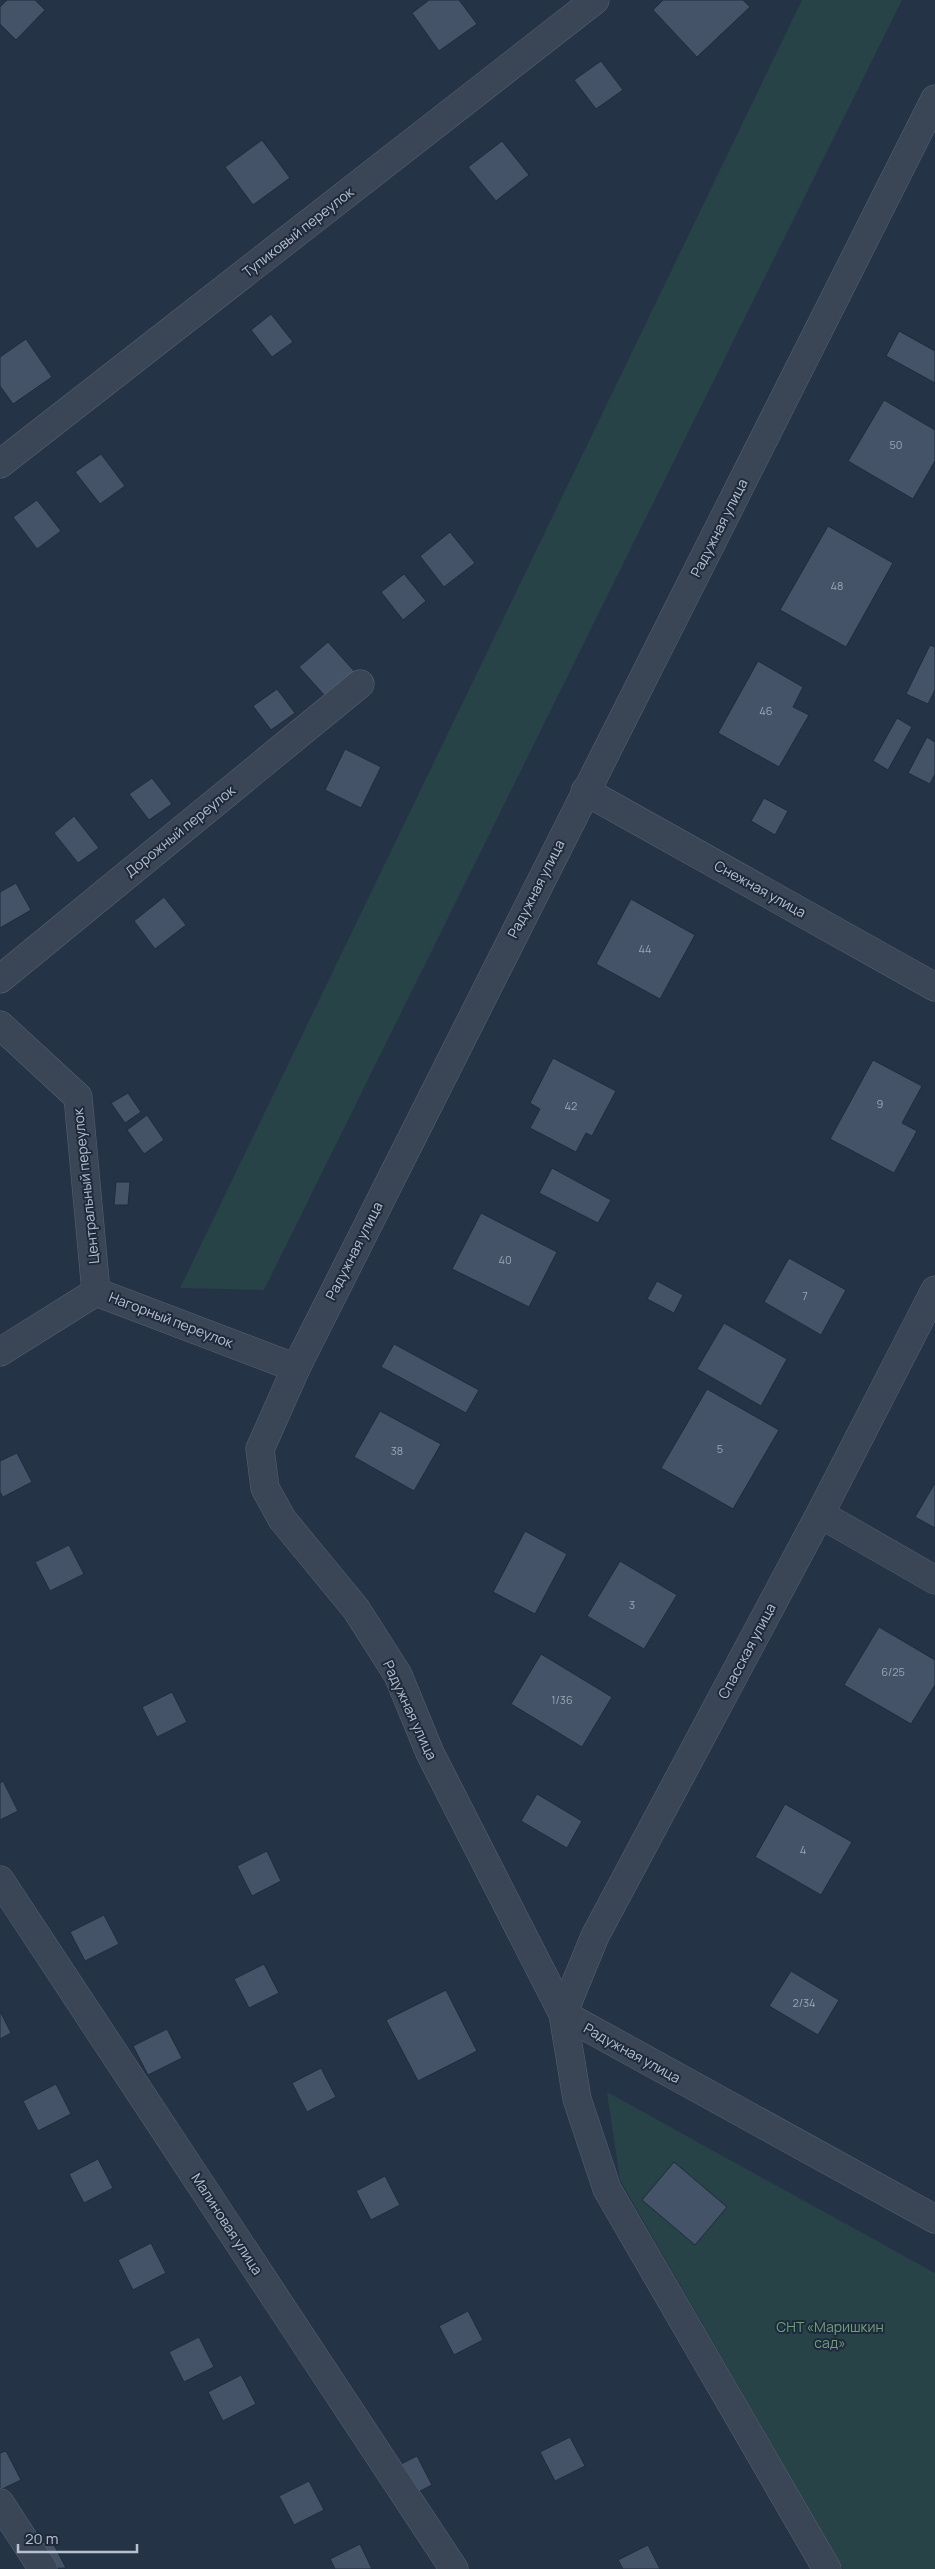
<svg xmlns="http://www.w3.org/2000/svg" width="935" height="2569" font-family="Manrope,sans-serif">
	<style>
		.green { fill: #274347 }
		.building { fill: #445368; stroke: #202c3c }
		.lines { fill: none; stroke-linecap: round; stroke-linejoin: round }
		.minor-casing { stroke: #586372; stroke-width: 29 }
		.minor { stroke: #3a4555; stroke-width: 28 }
		.labels { text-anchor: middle; stroke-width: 4; stroke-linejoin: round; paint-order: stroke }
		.number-label { font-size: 11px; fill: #9ba5b4 }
		.street-label { font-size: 14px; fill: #b8c0ce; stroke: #1e2a3b }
		.park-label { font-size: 14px; fill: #6da179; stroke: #1e2a3b }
	</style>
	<rect width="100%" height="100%" fill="#253346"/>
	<!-- green -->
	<g class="green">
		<path d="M802 0H902L264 1290 180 1288Z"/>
		<path d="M607 2092 935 2273V2569H843L620 2180Z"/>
	</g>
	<!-- building -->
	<g class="building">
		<path d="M7 0H35L45 10 16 40 0 24V7Z"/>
		<path d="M429 0H459L477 24 439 51 412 13Z"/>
		<path d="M663 0H743L750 7 697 57 653 10Z"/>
		<path d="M601 61 623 90 596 109 574 80Z"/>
		<path d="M262 140 290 178 253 205 225 167Z"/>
		<path d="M502 141 529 175 496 201 468 167Z"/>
		<path d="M271 314 293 342 272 357 251 330Z"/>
		<path d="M899 331 935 351V383L886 356Z"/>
		<path d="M26 339 52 377 13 404 0 386V357Z"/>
		<path d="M884 400 935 430V461L913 499 848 461Z"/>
		<path d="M101 454 125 486 100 504 75 472Z"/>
		<path d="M37 500 61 531 37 549 13 517Z"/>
		<path d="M828 526 893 563 846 647 780 610Z"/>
		<path d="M450 532 475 563 444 587 420 556Z"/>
		<path d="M404 574 426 601 403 620 381 592Z"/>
		<path d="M328 642 354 671 325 696 299 667Z"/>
		<path d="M930 645 935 647V690L928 704 906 694Z"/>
		<path d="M758 661 803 687 793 707 809 715 779 767 718 733Z"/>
		<path d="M277 689 295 713 271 730 253 706Z"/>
		<path d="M897 718 912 727 888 770 873 761Z"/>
		<path d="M927 737 935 742V774L930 784 908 773Z"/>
		<path d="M345 749 381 767 361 808 325 790Z"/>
		<path d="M152 778 172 804 149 820 129 794Z"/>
		<path d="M764 798 788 811 775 835 751 821Z"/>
		<path d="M74 816 99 848 78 863 54 833Z"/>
		<path d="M16 883 31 910 0 928V892Z"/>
		<path d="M164 897 186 925 155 949 134 921Z"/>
		<path d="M631 899 695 935 660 999 596 964Z"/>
		<path d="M553 1058 616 1091 592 1136 586 1133 576 1152 530 1128 540 1109 530 1103Z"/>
		<path d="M873 1060 922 1086 902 1123 917 1131 894 1173 830 1139Z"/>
		<path d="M128 1093 141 1112 125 1123 111 1103Z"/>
		<path d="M147 1115 164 1140 144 1154 127 1130Z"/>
		<path d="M552 1168 611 1200 598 1223 539 1193Z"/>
		<path d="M116 1182H130L128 1205H114Z"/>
		<path d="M481 1213 557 1252 529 1307 452 1269Z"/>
		<path d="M789 1258 846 1290 821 1335 764 1302Z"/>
		<path d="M657 1281 683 1295 674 1313 647 1299Z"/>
		<path d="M724 1323 787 1359 761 1406 697 1369Z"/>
		<path d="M394 1344 479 1390 466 1413 381 1367Z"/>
		<path d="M707 1389 779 1430 733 1509 661 1468Z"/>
		<path d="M380 1411 441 1444 414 1491 354 1457Z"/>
		<path d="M17 1453 32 1482 3 1497 0 1492V1461Z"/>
		<path d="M935 1483V1528L915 1517Z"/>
		<path d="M525 1531 567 1554 535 1614 493 1592Z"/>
		<path d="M69 1545 84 1574 50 1591 35 1562Z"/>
		<path d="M620 1561 677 1595 644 1649 587 1616Z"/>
		<path d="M879 1627 935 1660V1685L911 1724 844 1685Z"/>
		<path d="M541 1654 612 1697 582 1747 511 1704Z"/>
		<path d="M172 1692 187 1722 157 1737 142 1707Z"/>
		<path d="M3 1781 18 1811 0 1820V1783Z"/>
		<path d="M537 1794 582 1821 567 1848 521 1821Z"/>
		<path d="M785 1804 852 1842 821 1895 755 1857Z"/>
		<path d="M267 1851 281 1881 252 1896 237 1866Z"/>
		<path d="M104 1915 119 1944 85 1961 70 1932Z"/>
		<path d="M264 1964 279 1993 249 2008 234 1979Z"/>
		<path d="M791 1971 839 2000 818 2035 769 2006Z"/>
		<path d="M446 1990 477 2051 418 2081 386 2020Z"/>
		<path d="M0 2011 11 2033 0 2039Z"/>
		<path d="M167 2029 182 2058 148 2075 133 2046Z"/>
		<path d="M321 2068 336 2097 307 2112 292 2083Z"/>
		<path d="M56 2084 71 2114 38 2131 23 2101Z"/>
		<path d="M98 2159 113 2188 84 2203 69 2174Z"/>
		<path d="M674 2162 727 2207 695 2245 642 2200Z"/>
		<path d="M385 2176 400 2205 371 2220 356 2191Z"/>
		<path d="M151 2243 166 2273 133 2290 118 2260Z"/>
		<path d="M468 2311 483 2340 454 2355 439 2326Z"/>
		<path d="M199 2337 214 2367 184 2382 169 2352Z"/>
		<path d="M241 2375 256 2404 223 2421 208 2392Z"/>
		<path d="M570 2437 585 2466 555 2481 540 2452Z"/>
		<path d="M6 2451 21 2480 0 2490V2453Z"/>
		<path d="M417 2456 432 2485 402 2500 387 2471Z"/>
		<path d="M309 2481 324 2510 294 2525 279 2496Z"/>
		<path d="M51 2539 66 2568 29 2569 21 2554Z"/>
		<path d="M360 2544 372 2569H335L330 2559Z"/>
		<path d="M648 2545 660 2569H623L618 2560Z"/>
	</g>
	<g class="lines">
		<!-- minor casing -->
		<g class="minor-casing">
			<g id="minor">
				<path d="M935 99 296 1368 260 1449 265 1488 282 1519 356 1609 398 1675 430 1753 563 2014 935 2219"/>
				<path d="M0 464 595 0"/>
				<path d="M585 791 935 987"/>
				<path d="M0 979 360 684"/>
				<path d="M0 1025 78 1097 96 1292"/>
				<path d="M0 1352 96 1292 296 1368"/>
				<path d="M820 1514 935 1580"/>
				<path d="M0 1880 454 2569"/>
				<path d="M0 2503 43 2569"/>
				<path d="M827 2569 607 2189 577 2099 563 2014 595 1936 820 1514 935 1290"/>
			</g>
		</g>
		<!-- minor -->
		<use href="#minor" class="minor"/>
	</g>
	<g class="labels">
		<!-- number labels -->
		<g class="number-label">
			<text x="896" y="449">50</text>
			<text x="837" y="590">48</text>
			<text x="766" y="715">46</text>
			<text x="645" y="953">44</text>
			<text x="880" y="1108">9</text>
			<text x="571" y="1110">42</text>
			<text x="505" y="1264">40</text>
			<text x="805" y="1300">7</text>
			<text x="720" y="1453">5</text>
			<text x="397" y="1455">38</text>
			<text x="632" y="1609">3</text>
			<text x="893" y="1676">6/25</text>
			<text x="562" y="1704">1/36</text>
			<text x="803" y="1854">4</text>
			<text x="804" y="2007">2/34</text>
		</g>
		<!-- street labels -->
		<g class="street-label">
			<text transform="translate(298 232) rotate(-38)" y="5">Тупиковый переулок</text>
			<text transform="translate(719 528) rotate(-63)" y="5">Радужная улица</text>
			<text transform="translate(180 831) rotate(-39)" y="5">Дорожный переулок</text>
			<text transform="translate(536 889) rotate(-63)" y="5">Радужная улица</text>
			<text transform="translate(760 889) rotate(29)" y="5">Снежная улица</text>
			<text transform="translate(86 1186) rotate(-96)" y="5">Центральный переулок</text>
			<text transform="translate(354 1251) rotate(-63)" y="5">Радужная улица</text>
			<text transform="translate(171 1320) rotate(21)" y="5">Нагорный переулок</text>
			<text transform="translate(747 1651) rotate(-62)" y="5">Спасская улица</text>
			<text transform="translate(410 1710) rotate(65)" y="5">Радужная улица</text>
			<text transform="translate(632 2053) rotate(29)" y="5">Радужная улица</text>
			<text transform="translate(227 2224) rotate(57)" y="5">Малиновая улица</text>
		</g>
		<!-- park labels -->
		<g class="park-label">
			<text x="830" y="2332">СНТ «Маришкин<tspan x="830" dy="16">сад»</tspan></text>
		</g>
	</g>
	<!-- scale -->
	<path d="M18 2544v8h119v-8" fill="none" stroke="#b8c0ce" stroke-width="2.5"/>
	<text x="25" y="2544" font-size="15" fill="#b8c0ce" stroke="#1e2a3b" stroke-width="4" paint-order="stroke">20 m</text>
</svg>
